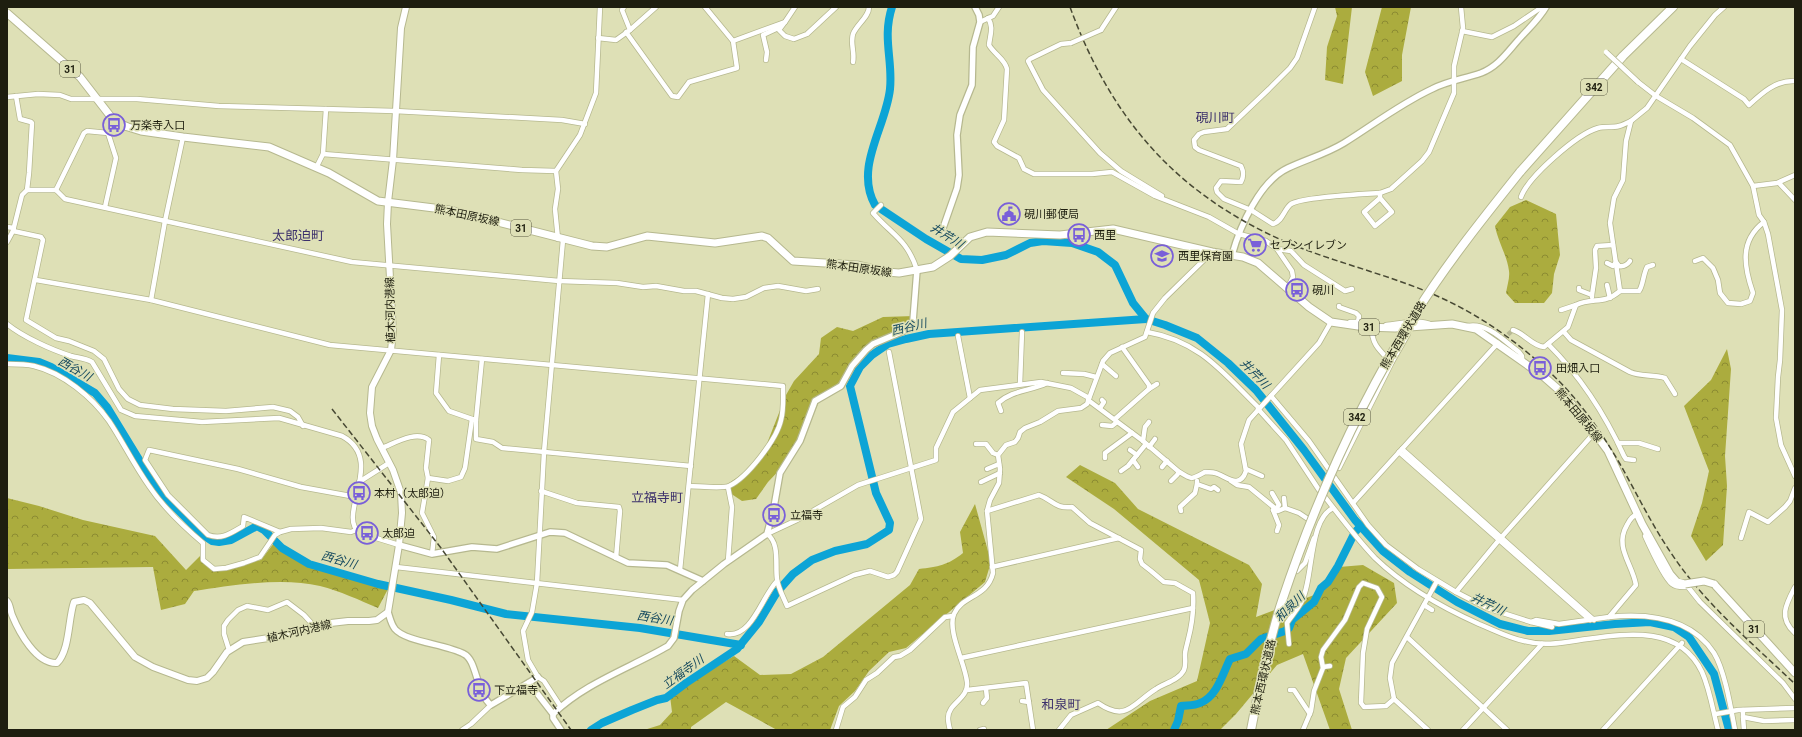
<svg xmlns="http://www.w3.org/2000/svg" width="1802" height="737" font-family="Roboto,'Noto Sans JP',sans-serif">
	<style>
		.forest { fill: url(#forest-crowns) }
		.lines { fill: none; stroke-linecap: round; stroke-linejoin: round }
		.river { stroke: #0ca4d6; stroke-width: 8 }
		.minor-tunnel { stroke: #b8b995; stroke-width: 4.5; stroke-dasharray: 4.5 2; stroke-linecap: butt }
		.minor-casing { stroke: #b6b88f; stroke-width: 6 }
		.tertiary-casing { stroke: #b6b88f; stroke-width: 8 }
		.secondary-casing { stroke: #b6b88f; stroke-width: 8 }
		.primary-casing { stroke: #b6b88f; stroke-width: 9 }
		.motorway-casing { stroke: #b6b88f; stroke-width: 10 }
		.minor { stroke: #fff; stroke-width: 4.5 }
		.tertiary { stroke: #fff; stroke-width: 5.5 }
		.secondary { stroke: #fff; stroke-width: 6 }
		.primary { stroke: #fff; stroke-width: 7 }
		.motorway { stroke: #fff; stroke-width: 8 }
		.rail { stroke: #484934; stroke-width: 1.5; stroke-dasharray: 6 3; stroke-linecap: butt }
		.minor-bridge-casing { stroke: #b6b88f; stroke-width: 6; stroke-linecap: butt }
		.primary-bridge-casing { stroke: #b6b88f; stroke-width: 9; stroke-linecap: butt }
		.motorway-bridge-casing { stroke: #b6b88f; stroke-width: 10; stroke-linecap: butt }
		.minor-bridge { stroke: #fff; stroke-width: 4.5 }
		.primary-bridge { stroke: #fff; stroke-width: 7 }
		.motorway-bridge { stroke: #fff; stroke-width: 8 }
		.labels { text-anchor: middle; stroke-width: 3; stroke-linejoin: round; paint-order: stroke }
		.shield { fill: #dee0b6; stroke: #585841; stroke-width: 1 }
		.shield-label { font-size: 10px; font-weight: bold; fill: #1e1e0f }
		.poi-label { font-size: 11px; fill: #1e1e0f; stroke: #dee0b6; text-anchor: start }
		.street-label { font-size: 11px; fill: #1e1e0f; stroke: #dee0b6 }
		.water-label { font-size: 12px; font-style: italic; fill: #15495e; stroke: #dee0b6 }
		.quarter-label { font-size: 13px; fill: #3b2f6b; stroke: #dee0b6 }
	</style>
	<defs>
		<pattern id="forest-crowns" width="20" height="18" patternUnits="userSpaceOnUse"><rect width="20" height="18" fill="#abac3e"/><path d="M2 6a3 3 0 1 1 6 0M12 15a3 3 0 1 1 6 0" fill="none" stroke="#8b8b32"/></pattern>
	</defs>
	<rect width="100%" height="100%" fill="#dee0b6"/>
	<!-- forest -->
	<g class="forest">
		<path d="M1335 7H1352L1343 84 1325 80 1327 47 1337 16Z"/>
		<path d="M1382 7H1411L1402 55V81L1373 96 1365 72Z"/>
		<path d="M1526 200 1556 214 1560 255 1554 274 1552 293 1544 303H1515L1506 293C1507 286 1510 278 1509 271 1507 255 1498 242 1495 226L1510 207Z"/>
		<path d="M914 316 912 323 877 339 853 366 846 377 821 397 803 438 788 461 768 482 756 499 742 501 730 493 729 483 744 473 757 459 766 446 786 395 794 381 819 354 821 338 837 327 853 331 883 317Z"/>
		<path d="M1727 349 1731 369 1725 456 1727 486 1723 545 1706 561 1691 536 1702 503 1709 471 1684 406 1711 380Z"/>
		<path d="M1080 465 1115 483 1138 509 1249 565 1262 584 1256 617 1322 592 1339 567 1363 565 1394 583 1397 603 1346 658 1339 689 1352 730H1330L1303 654 1277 665 1236 714 1220 730H1106L1150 701 1197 681 1210 623 1199 580 1114 509 1066 477Z"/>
		<path d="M7 498 39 506 83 520 155 536 186 570 201 555 216 569 261 560 274 543 312 567 388 589 378 608C359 600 340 591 320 586 283 577 232 585 194 591L185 604 161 610 153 567 7 569Z"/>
		<path d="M975 504 991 562 985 582 906 648 889 652 869 671 855 691 839 706 830 730H777L726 702 691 727V730H644L660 725 672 712 670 696 688 683 734 656 760 675 791 674 823 657 910 585 919 569C938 567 948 565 963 553L960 532Z"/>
	</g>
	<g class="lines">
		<!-- river -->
		<g class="river">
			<path d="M892 7C882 38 893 60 890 89 886 127 854 167 875 205L926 239 961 259 982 260 1006 255 1030 243 1043 241 1072 243 1098 252 1115 265 1133 303 1146 319 1165 325 1197 338 1228 363 1256 390 1304 450 1355 520 1383 551 1410 572 1457 602 1500 624 1528 631H1549L1615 624 1650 622 1674 627 1689 637 1714 674 1729 730"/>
			<path d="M7 358 39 362 51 367 95 393 107 407 157 489 203 535 212 541 219 542 231 540 257 526 264 530 282 548 309 564 378 584 451 600 506 614 640 628 741 645"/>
			<path d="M591 730 602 723 632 710 657 700 666 698 686 683 737 649 759 622 777 592 793 574 812 560 835 551 867 544 889 530 890 523 876 493 850 386 860 367 872 355 888 344 906 339 929 334 1146 319"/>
			<path d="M1174 730 1178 721 1181 706C1187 705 1194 706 1200 703 1217 697 1223 673 1230 659L1246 654 1261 639 1285 631 1289 628 1292 620 1314 602 1321 588 1328 582 1338 566 1355 532 1361 526"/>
		</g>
		<!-- minor-tunnel -->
		<path class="minor-tunnel" d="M1503 339 1513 330"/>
		<!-- minor casing -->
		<g class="minor-casing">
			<g id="minor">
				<path d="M1315 7 1297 58 1290 68 1269 89 1227 129 1204 132 1199 134 1194 140 1195 147 1199 150 1241 166C1244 172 1244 176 1241 182L1221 181 1216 188 1217 192 1224 199 1251 210 1273 224C1283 221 1284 209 1291 204 1302 197 1363 194 1380 193L1391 189 1422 161 1429 152 1454 93V66L1463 28 1461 7"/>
				<path d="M988 18C994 27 990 35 989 45 994 54 1005 59 1007 69L1004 120 994 142 997 146 1019 158 1024 169 1034 174H1092L1112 172 1155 196 1209 217 1239 234 1266 241 1277 249 1292 271 1293 277 1288 287"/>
				<path d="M785 22 779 30 785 36 794 39 807 34 836 7"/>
				<path d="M980 22 993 16 999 7"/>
				<path d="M630 30 656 7"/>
				<path d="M1101 30 1116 7"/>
				<path d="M1462 31 1492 37 1514 26 1539 9 1544 10"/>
				<path d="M626 32 672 96 678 97 689 82 737 68 733 41 705 7"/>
				<path d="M598 38 616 40 630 30 622 10 624 7"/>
				<path d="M733 41 785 22 795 7"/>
				<path d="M1071 43 1061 44 1030 59 1028 61 1043 90 1100 153 1121 171 1162 196"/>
				<path d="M1681 59 1744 99 1749 105C1762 93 1776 80 1795 81"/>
				<path d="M766 60 767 52 763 35 776 29 780 26"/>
				<path d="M853 62C855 52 850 44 853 34 857 24 869 17 869 7"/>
				<path d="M1638 82 1656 96 1693 118 1730 145 1753 186 1759 215 1764 222 1768 234 1782 310 1780 360 1778 377 1776 418 1781 445 1795 476"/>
				<path d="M7 97 38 94 60 95 71 99H137L219 106 395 111 562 120 585 124"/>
				<path d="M323 154 522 170 556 171"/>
				<path d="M316 168 323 154 326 109"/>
				<path d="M1779 183 1795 200"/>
				<path d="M1753 186 1777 183 1795 175"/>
				<path d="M27 190H56"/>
				<path d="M56 190 65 199 352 262 559 281 617 283 643 287 656 286 684 291H696L722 298 733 299 746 297 764 288 778 286 806 291 818 289"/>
				<path d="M56 190 84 133 87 131 108 133 127 127"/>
				<path d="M1380 193V198L1364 212 1375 226 1392 212 1380 198"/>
				<path d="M1521 197C1528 177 1577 134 1598 128 1605 126 1612 128 1619 126 1623 125 1627 123 1631 121"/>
				<path d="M881 205 873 213C892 235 907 239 917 270"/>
				<path d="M105 207 116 158 108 133"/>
				<path d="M7 227 14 228"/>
				<path d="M13 231 41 237 43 240 26 320 56 338 69 341 94 351 104 359 119 389 128 399 140 405 173 409 226 411 273 407 290 411 298 417 303 426"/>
				<path d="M558 239 555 209 558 189 556 171 580 135 596 93 600 7"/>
				<path d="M7 242 13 231 22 195 27 190 29 173 32 123 31 122 20 119 16 96"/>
				<path d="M1277 249 1291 251 1304 265 1345 291 1352 289"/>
				<path d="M1695 261 1703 258 1713 268 1718 280 1720 293 1728 303 1741 304 1750 301 1753 293C1744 267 1739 241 1764 222"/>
				<path d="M1607 263 1613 266 1616 262 1619 266C1624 267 1627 265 1630 261"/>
				<path d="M36 280 151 300 330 345 783 386C783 397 784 409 781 420 777 439 747 478 729 486 722 489 698 486 689 486"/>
				<path d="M1607 285 1610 298"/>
				<path d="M1579 288V290L1592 295V297"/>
				<path d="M1620 291H1639C1643 286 1643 275 1647 267L1653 265"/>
				<path d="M1592 295 1596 268 1595 250 1597 246 1613 245"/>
				<path d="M151 300 165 221 183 137"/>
				<path d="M1339 306V307L1356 313 1359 316 1358 322H1350"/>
				<path d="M1561 310 1576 305"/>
				<path d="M1358 322 1373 324"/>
				<path d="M7 324C23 337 52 350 71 356 78 358 85 358 92 362L121 410 135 416 202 422 279 418 342 436C387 460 335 516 360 533L399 545"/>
				<path d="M1386 325C1400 324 1420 318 1432 325"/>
				<path d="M1468 326C1487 322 1505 342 1519 352L1522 356V360"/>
				<path d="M1372 327C1371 342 1378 349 1388 359"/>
				<path d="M1513 330C1524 333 1532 346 1544 347L1568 327 1576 305C1593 297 1604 305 1620 291L1610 223 1614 198 1623 180 1626 141 1631 121 1647 108 1690 46 1715 15 1724 7"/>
				<path d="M1147 332C1200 341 1223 373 1259 408"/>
				<path d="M1564 332 1571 340 1630 372C1641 377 1653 374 1665 378L1675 394"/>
				<path d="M958 336 970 398"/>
				<path d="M1548 344C1581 377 1605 414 1624 456L1626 459 1634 460"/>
				<path d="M439 355 436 393 449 411 472 419"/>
				<path d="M1392 362 1408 334"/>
				<path d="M7 364C16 364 26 364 34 366 63 373 92 397 109 421 123 442 134 465 149 486 163 507 184 527 203 543V560L214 569 226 568 244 563 260 557 275 535 280 532 291 529 321 528 351 532 356 530"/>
				<path d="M1102 364 1116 376"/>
				<path d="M1063 373 1084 374 1096 377"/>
				<path d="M1020 384 1022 332"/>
				<path d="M1149 389 1157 384"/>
				<path d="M1271 396 1309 441 1368 525 1386 545 1418 569 1456 592 1499 540 1595 432"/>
				<path d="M1088 400 1143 441 1178 471C1192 480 1191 480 1205 472 1209 472 1214 472 1218 474 1228 478 1240 489 1246 471L1241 444 1249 420 1319 343 1331 322"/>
				<path d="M1100 408 1104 402 1102 400"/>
				<path d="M1258 409 1286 440 1319 490"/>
				<path d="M1001 411 998 403C1012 390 1031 391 1047 383"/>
				<path d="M1115 419 1149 389V385L1122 347"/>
				<path d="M476 420V439L493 442 502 448 691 466"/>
				<path d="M1102 425 1112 426 1117 422"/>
				<path d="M1143 441 1145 427 1149 422"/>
				<path d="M1618 443H1639L1658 449"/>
				<path d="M976 444H986L993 453 998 455"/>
				<path d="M1149 447 1155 439"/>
				<path d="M382 448C395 443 416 430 429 440L426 468 428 478 448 481 461 477 465 468 472 419 476 420 482 359"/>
				<path d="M1402 449 1594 620"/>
				<path d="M1130 450 1137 455 1146 444"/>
				<path d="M1399 452 1590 620"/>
				<path d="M1105 458V453L1132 433"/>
				<path d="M1133 460 1138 467"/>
				<path d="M1162 467 1167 461"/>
				<path d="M1339 468 1392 362 1390 361"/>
				<path d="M987 469 999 464"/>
				<path d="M1246 469 1262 476"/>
				<path d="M1121 471 1128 466 1137 455"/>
				<path d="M428 478 422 513 434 537 432 554"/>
				<path d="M1171 481 1177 475 1179 472"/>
				<path d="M1197 481V484L1211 489 1214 487 1218 490"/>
				<path d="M1231 481 1237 485 1249 487 1276 509 1279 505 1272 493"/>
				<path d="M359 482 389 463"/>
				<path d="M981 482 1000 473"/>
				<path d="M728 487 732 507 728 561"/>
				<path d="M541 491 577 503 619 507 620 511 616 558"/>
				<path d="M1325 497C1341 518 1357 539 1375 558 1405 587 1441 607 1479 624 1494 630 1509 638 1524 641 1545 647 1566 642 1587 639 1629 633 1680 626 1702 672 1710 690 1713 711 1718 730"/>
				<path d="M1284 498 1285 508"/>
				<path d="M1353 503 1498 343"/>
				<path d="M1273 510 1278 511 1285 508 1299 513 1308 519"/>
				<path d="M1273 510 1279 525 1277 531"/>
				<path d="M987 511 1039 495C1053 500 1055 509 1072 507L1090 523 1141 550 1140 559 1142 564 1151 571 1164 582 1175 583 1193 593C1194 608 1192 625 1188 640 1187 645 1185 650 1185 655 1185 660 1186 665 1184 670 1179 680 1165 683 1156 689 1133 703 1127 723 1098 703L1071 715 1059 730"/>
				<path d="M1181 511 1180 507 1195 493 1197 484"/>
				<path d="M1638 514C1633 515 1629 521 1627 525 1614 547 1632 563 1636 585L1609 617C1648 613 1691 618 1714 653 1725 671 1731 709 1735 730"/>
				<path d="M280 532 244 517 243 526C231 533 222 540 208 535L168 495 145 460 149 450 238 469 301 487 356 497"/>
				<path d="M767 534C780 543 775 565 777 579 778 588 784 598 787 606L854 575 870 571 888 577 894 575 897 572 921 519 889 352"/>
				<path d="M767 534 797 520 858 485 936 460V448L953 412 980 390 1041 382 1071 388 1089 398"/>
				<path d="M1645 536C1650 547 1664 578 1672 584 1677 588 1682 587 1688 587L1700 602 1783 683 1795 699"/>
				<path d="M1741 538 1749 512 1768 522 1785 507 1790 501 1795 488"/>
				<path d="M396 567 683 600"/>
				<path d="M992 567 1119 538"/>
				<path d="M680 570 708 294"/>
				<path d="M1297 571 1305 563 1314 538"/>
				<path d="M1795 587C1786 604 1778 618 1795 633"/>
				<path d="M1456 592 1487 608 1531 622 1536 620 1559 624 1609 617"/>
				<path d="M1424 605 1432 610"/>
				<path d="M1531 622 1552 627"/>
				<path d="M727 634C752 638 762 596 777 581"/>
				<path d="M1407 637 1507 730"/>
				<path d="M1289 644 1287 623C1291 617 1297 610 1301 603 1314 579 1308 520 1333 508"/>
				<path d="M229 650 224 634V626L228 620 238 610 247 606 268 610 287 602 304 615 314 626"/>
				<path d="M961 658 1193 608"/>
				<path d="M1323 667 1330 666"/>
				<path d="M967 690 1026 683 1033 730"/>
				<path d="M1290 690H1294L1310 714"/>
				<path d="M1022 701 1029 702"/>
				<path d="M983 703 987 698 986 689"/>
				<path d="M561 707 544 681 538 677 528 660 523 631 532 612 537 583 544 452 563 240"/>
				<path d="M1743 710V717L1764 721 1795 720"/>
				<path d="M1716 714 1738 710 1795 708"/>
				<path d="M1743 717 1744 730"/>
				<path d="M462 730 471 724 491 705"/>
				<path d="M836 730 843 707 855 697 866 680 877 673 894 657 900 656 910 650 945 617 953 616"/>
				<path d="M950 730C949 726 948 722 948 718 948 703 969 699 967 682 965 663 947 631 954 614 962 595 987 598 993 573L987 511 990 500 999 483 1000 469 998 455 1006 445 1015 442 1018 438 1020 432 1025 428 1040 422 1058 411 1081 408 1087 404 1103 361 1110 353 1145 337 1153 313 1165 298 1212 252"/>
				<path d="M980 730 984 729"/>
				<path d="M1303 730 1311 711 1314 691 1323 668 1321 657 1323 650 1345 620 1359 587 1363 583 1377 588 1382 597 1367 629 1363 653 1361 703 1364 707 1386 706 1394 699"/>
				<path d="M1428 730 1394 699 1390 678 1392 663 1437 581"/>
				<path d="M1463 730 1542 644"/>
				<path d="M1603 730 1682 643"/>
			</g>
		</g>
		<!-- tertiary casing -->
		<g class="tertiary-casing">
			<g id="tertiary">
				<path d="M963 243 942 231 957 188 959 175 957 135 960 115 972 85 973 47 980 22 979 15 975 7"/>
				<path d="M1232 255C1240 226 1260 181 1288 168 1307 159 1326 154 1344 143 1373 125 1400 104 1432 89 1447 81 1464 79 1481 73 1499 66 1508 51 1521 37 1530 27 1539 19 1546 7"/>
				<path d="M399 545 432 554 472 547 497 549 550 532 565 533 628 563 667 565 703 581"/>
				<path d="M388 612C390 618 391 624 395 629 406 642 446 644 464 654 477 660 476 693 491 705L538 677"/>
				<path d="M529 683 553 714V718L561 730"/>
				<path d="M553 714C585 683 630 668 668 646L674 638 679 611 683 600 692 590 724 564 767 534 774 507 780 473 800 441 815 401 841 386 852 366 866 350 873 344 906 330 913 321 917 270"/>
			</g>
		</g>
		<!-- secondary casing -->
		<g class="secondary-casing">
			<path id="secondary" d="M7 601C10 604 10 610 12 615 19 632 36 664 57 663 70 650 68 619 74 602L84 600 90 603 135 657 153 667 188 680 197 681 207 678 213 672 227 652 243 642 275 637 322 624 348 621H369L377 620 388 612 399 545 402 513 401 493 393 470 377 439 372 426 370 413 372 387 391 350 393 332 387 224 388 202 393 160 401 28 406 7"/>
		</g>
		<!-- primary casing -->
		<g class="primary-casing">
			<g id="primary">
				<path d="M7 13 80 77 111 117 118 123 128 127 141 131 183 137 269 147 329 173 378 201 450 210 592 246 607 247 647 236 715 243 762 236 768 238 793 261 857 265 887 272 899 273 933 267 950 256 970 237 987 232 1060 235 1113 229 1212 252 1243 257 1258 263 1309 307 1331 322 1365 327 1395 328 1452 324 1476 329 1543 376 1559 390 1579 412 1608 451 1642 524 1670 574 1677 582 1685 584"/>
				<path d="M1714 584 1795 673"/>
			</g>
		</g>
		<!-- motorway casing -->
		<g class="motorway-casing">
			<g id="motorway">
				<path d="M1520 172 1623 56 1673 7"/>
				<path d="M1251 730 1258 694"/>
			</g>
		</g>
		<!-- minor -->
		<use href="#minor" class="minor"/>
		<!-- tertiary -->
		<use href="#tertiary" class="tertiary"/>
		<!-- secondary -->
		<use href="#secondary" class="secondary"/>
		<!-- primary -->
		<use href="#primary" class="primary"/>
		<!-- motorway -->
		<use href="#motorway" class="motorway"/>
		<!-- rail -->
		<g class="rail">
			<path d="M1070 7C1111 119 1176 194 1286 242 1331 261 1378 272 1423 290 1468 308 1508 334 1544 367 1575 394 1599 428 1620 464 1637 494 1652 525 1671 553 1705 604 1751 642 1795 684"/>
			<path d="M332 409 441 548 571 730"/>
		</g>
		<!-- minor-bridge casing -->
		<g class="minor-bridge-casing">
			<g id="minor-bridge">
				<path d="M1071 43 1101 30"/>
				<path d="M1606 52 1638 82"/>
			</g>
		</g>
		<!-- primary-bridge casing -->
		<g class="primary-bridge-casing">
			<path id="primary-bridge" d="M1685 584 1704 581 1714 584"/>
		</g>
		<!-- motorway-bridge casing -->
		<g class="motorway-bridge-casing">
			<path id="motorway-bridge" d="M1258 694C1265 663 1272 631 1282 601 1316 499 1360 402 1417 311 1448 262 1484 217 1520 172"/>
		</g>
		<!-- minor-bridge -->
		<use href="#minor-bridge" class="minor-bridge"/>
		<!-- primary-bridge -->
		<use href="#primary-bridge" class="primary-bridge"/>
		<!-- motorway-bridge -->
		<use href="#motorway-bridge" class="motorway-bridge"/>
	</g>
	<!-- icons -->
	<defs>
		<g id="bus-ring" transform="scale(1.15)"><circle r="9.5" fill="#dee0b6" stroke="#795fd9" stroke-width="1.5"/><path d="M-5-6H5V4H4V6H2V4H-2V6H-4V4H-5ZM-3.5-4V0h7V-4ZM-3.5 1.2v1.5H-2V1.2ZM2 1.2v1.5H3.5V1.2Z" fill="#795fd9"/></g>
		<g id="civic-ring" transform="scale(1.15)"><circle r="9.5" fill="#dee0b6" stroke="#795fd9" stroke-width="1.5"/><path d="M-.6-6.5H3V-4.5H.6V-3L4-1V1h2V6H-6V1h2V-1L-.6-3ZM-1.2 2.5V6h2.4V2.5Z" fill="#795fd9"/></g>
		<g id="supermarket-ring" transform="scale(1.15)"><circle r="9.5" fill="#dee0b6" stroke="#795fd9" stroke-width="1.5"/><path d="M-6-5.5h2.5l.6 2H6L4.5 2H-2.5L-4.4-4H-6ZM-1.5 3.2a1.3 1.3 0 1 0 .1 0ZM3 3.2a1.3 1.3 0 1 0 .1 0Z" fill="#795fd9"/></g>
		<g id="school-ring" transform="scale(1.15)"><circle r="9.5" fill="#dee0b6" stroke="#795fd9" stroke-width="1.5"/><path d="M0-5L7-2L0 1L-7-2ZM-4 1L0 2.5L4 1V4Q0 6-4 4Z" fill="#795fd9"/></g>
	</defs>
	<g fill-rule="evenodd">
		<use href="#bus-ring" x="114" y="125"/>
		<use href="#civic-ring" x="1009" y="214"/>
		<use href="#bus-ring" x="1079" y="235"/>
		<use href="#supermarket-ring" x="1255" y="245"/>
		<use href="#school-ring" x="1162" y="256"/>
		<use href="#bus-ring" x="1297" y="290"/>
		<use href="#bus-ring" x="1540" y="368"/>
		<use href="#bus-ring" x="359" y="493"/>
		<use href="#bus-ring" x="774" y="515"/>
		<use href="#bus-ring" x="367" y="533"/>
		<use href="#bus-ring" x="479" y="690"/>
	</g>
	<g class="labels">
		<!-- shield labels -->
		<g class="shield">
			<rect x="60" y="61" width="20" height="16" rx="3"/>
			<rect x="1581" y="79" width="26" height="16" rx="3"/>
			<rect x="511" y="220" width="20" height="16" rx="3"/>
			<rect x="1359" y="319" width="20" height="16" rx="3"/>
			<rect x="1344" y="409" width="26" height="16" rx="3"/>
			<rect x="1744" y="621" width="20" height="16" rx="3"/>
		</g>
		<g class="shield-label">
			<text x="70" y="73">31</text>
			<text x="1594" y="91">342</text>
			<text x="521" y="232">31</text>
			<text x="1369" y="331">31</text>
			<text x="1357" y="421">342</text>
			<text x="1754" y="633">31</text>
		</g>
		<!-- poi labels -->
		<g class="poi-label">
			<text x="130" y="129">万楽寺入口</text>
			<text x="1024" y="218">硯川郵便局</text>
			<text x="1094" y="239">西里</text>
			<text x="1270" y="249">セブンイレブン</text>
			<text x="1178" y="260">西里保育園</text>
			<text x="1312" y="294">硯川</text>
			<text x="1556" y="372">田畑入口</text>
			<text x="374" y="497">本村（太郎迫）</text>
			<text x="790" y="519">立福寺</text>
			<text x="382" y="537">太郎迫</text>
			<text x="494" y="694">下立福寺</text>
		</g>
		<!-- street labels -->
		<g class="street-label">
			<text transform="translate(467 215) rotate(12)" y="4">熊本田原坂線</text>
			<text transform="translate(859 268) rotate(8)" y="4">熊本田原坂線</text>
			<text transform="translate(390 310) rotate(-91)" y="4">植木河内港線</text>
			<text transform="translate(1403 335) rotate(-59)" y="4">熊本西環状道路</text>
			<text transform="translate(1579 415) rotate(50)" y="4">熊本田原坂線</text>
			<text transform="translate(299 631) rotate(-13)" y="4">植木河内港線</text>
			<text transform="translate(1263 677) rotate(-77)" y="4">熊本西環状道路</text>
		</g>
		<!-- water labels -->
		<g class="water-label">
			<text transform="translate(947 236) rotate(32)" y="4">井芹川</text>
			<text transform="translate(909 327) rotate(-13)" y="4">西谷川</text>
			<text transform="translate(75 369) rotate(29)" y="4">西谷川</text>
			<text transform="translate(1255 374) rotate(46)" y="4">井芹川</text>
			<text transform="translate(339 560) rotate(16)" y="4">西谷川</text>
			<text transform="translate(1488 604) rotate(25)" y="4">井芹川</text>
			<text transform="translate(1290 607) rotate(-44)" y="4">和泉川</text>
			<text transform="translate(655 618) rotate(9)" y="4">西谷川</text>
			<text transform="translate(683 672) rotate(-36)" y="4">立福寺川</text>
		</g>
		<!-- quarter labels -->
		<g class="quarter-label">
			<text x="1215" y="122">硯川町</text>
			<text x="298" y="240">太郎迫町</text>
			<text x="657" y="502">立福寺町</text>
			<text x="1061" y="709">和泉町</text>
		</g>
	</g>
	<!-- border -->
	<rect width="1802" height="737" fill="none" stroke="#1e1e0f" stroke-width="16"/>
</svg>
